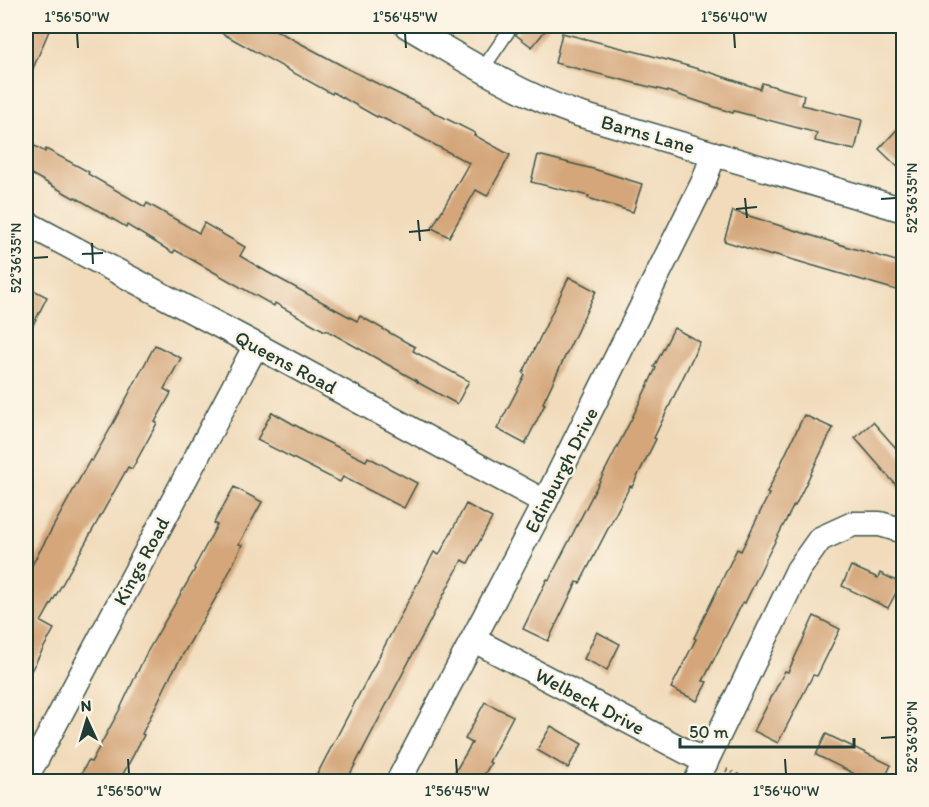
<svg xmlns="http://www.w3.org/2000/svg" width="929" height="807" font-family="Itim,sans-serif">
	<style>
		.building { fill: #d4a679 }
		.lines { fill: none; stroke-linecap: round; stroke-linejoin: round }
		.lane-casing { stroke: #3e5548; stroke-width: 15 }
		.street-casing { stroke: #3e5548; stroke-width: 27 }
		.path { stroke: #3e5548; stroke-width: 4; stroke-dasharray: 1.5 4.5; stroke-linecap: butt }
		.lane { stroke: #fff; stroke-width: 12 }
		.street { stroke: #fff; stroke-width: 24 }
		.ticks { fill: none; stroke: #1f3d34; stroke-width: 2 }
		.labels { text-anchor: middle; stroke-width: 5; stroke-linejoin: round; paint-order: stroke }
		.street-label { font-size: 20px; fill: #1f3d34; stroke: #fcf5e5 }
		.neatline { fill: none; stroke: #1f3d34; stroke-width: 2 }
		.ticks-label { font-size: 15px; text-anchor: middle; fill: #1f3d34 }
	</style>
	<rect width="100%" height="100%" fill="#fcf5e5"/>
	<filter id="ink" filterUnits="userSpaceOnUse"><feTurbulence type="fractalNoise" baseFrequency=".0167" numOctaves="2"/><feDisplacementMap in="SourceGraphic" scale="12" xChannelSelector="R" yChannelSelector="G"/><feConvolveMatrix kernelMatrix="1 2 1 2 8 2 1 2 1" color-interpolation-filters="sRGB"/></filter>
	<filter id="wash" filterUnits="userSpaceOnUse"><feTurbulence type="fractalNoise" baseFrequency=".008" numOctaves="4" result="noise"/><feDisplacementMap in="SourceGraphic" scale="24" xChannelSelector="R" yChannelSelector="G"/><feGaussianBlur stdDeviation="1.35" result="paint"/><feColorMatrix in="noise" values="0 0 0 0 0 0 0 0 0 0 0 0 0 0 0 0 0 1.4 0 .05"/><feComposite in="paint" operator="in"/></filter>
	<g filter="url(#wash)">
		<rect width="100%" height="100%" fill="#f1dbbb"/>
		<g id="blocks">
			<!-- building -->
			<g class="building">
				<path d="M26 26H51L26 85Z"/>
				<path d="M209 26H268L354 72 433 111V112L475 133 474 135 510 155 487 196 476 190 449 237 432 228 469 163 401 127 378 116 377 117 333 92 332 94Z"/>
				<path d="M520 26H549L532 47 516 35Z"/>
				<path d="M562 33 649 55 709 72 760 89 762 83 804 95 802 105 862 120 855 150 815 141 817 133 734 111 733 113 670 92 555 63Z"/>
				<path d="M903 123V172L879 149Z"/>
				<path d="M26 141 45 152 46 149 89 172 88 174 145 207 147 203 199 233 204 223 245 247 240 256 267 272 357 321 360 316 415 347 413 351 469 381 457 404 417 382V381L326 330 325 331 275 303 274 306 175 250 173 253 127 225 126 227 75 197 74 198 26 171Z"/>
				<path d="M538 155 597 170 642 184 633 212 588 198 589 196 531 182Z"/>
				<path d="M733 211 845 246 903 263V292L773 254 772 256 724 241Z"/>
				<path d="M569 277 596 291 543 403 545 404 525 444 497 429 525 375 523 373Z"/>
				<path d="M26 286 47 297 26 339Z"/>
				<path d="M674 328 700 342 654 438 656 439 632 487 630 486 580 583 577 582 548 641 523 629 547 579 549 580 632 418 656 368 654 367Z"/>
				<path d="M155 345 181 358 164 389 171 393 155 422 157 423 132 469 128 467 41 622 54 629 26 680V576L90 460 92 461 110 429Z"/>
				<path d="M272 412 309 433 366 461 368 457 417 483 404 508 343 477 340 482 257 440Z"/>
				<path d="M804 415 833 428 795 506 794 505 768 555 745 603 743 602 703 681 707 682 697 701 671 688 696 639 694 638 737 549 741 551 769 494 767 493Z"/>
				<path d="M873 422 903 456V493L855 438Z"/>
				<path d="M234 487 262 502 239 544 242 545 221 589 172 673 142 734 144 735 121 778 129 782H77L88 761 91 762 120 709 146 654 195 569 194 568 217 525 214 523Z"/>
				<path d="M466 504 492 518 468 563 462 560 346 782H313L434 552 439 555Z"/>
				<path d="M851 566 878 578 880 573 901 583 888 608 842 586Z"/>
				<path d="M814 616 840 629 817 676 813 675 778 743 754 731 785 671 788 672Z"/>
				<path d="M597 632 620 644 607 670 584 659Z"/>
				<path d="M485 702 513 716 489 762 491 763 480 782H449L472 743 465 739Z"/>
				<path d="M551 726 582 744 568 768 537 750Z"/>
				<path d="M826 734 891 765 883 782H871L816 755Z"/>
			</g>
		</g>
	</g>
	<g filter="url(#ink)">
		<use href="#blocks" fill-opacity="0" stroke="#3e5548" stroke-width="1.5"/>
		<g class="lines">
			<!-- lane casing -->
			<g class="lane-casing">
				<path id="lane" d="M482 70 512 26"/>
			</g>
			<!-- street casing -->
			<g class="street-casing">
				<g id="street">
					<path d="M407 26C462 58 515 92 575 113L904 210"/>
					<path d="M26 223 256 345 545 502"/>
					<path d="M474 640 706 762"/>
					<path d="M26 776 37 758 256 345"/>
					<path d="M398 782 545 502 703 183 714 154"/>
					<path d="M696 782 798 570 820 539 853 524H880L904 531"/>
				</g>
			</g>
			<!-- path -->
			<path class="path" d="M726 770 754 782"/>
			<!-- lane -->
			<use href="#lane" class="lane"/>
			<!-- street -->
			<use href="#street" class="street"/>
		</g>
	</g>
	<!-- ticks -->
	<path class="ticks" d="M77 33 78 48M405 33 406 48M734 33 735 48M745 198 747 218M881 199 896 198M736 209 757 207M418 220 420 241M409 232 430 230M92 243 93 264M82 254 103 253M33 258 48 257M881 738 896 737M128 759 129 774M456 759 457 774M785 759 786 774"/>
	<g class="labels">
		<!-- street labels -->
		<g class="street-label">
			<text transform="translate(648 134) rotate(16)" y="7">Barns Lane</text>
			<text transform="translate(286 362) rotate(28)" y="7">Queens Road</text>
			<text transform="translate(561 470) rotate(-63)" y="7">Edinburgh Drive</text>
			<text transform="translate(141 561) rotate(-62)" y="7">Kings Road</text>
			<text transform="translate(590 701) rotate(28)" y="7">Welbeck Drive</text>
		</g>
	</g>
	<!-- margin -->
	<rect width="929" height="807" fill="none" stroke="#fcf5e5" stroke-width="66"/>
	<!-- north arrow -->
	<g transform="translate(87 720) rotate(356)" stroke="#fcf5e5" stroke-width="4.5" paint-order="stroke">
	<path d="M0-4.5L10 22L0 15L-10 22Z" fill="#1f3d34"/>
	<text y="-9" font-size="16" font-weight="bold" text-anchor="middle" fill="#1f3d34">N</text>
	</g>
	<!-- scale -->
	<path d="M680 738v9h174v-9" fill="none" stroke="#1f3d34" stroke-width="3"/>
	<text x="689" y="738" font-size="18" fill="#1f3d34" stroke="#fcf5e5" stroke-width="4.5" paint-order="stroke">50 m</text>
	<rect x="33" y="33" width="863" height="741" class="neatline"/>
	<g class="ticks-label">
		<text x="77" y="22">1°56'50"W</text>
		<text x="405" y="22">1°56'45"W</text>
		<text x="734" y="22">1°56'40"W</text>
		<text transform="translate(912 198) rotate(-90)" y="5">52°36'35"N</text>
		<text transform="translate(16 258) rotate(-90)" y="5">52°36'35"N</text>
		<text transform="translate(912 737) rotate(-90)" y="5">52°36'30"N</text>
		<text x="129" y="796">1°56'50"W</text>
		<text x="457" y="796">1°56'45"W</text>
		<text x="786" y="796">1°56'40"W</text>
	</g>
</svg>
